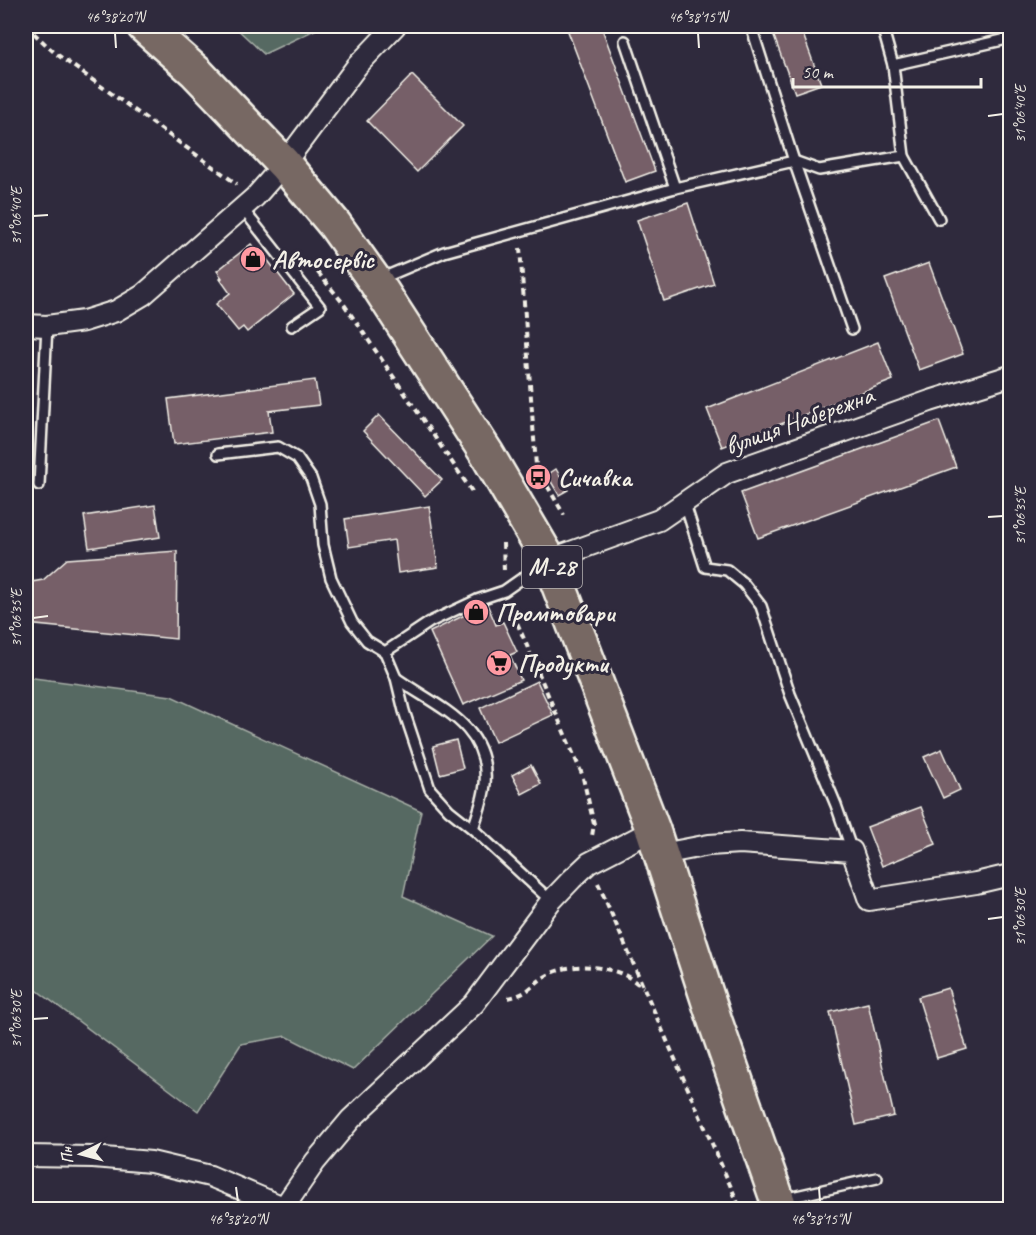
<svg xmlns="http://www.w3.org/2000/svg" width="1036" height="1235" font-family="Caveat,sans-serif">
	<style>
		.green { fill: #566962; stroke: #a5ada5; stroke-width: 1.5 }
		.building { fill: #765e68; stroke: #f4f1e8; stroke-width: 1.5 }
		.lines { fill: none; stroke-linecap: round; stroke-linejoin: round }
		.service-casing { stroke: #f4f1e8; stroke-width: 14 }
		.minor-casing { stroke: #f4f1e8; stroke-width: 24 }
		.trunk-casing { stroke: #f4f1e8; stroke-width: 38 }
		.path { stroke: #f4f1e8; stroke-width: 4; stroke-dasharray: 6 4.5; stroke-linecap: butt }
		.service { stroke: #2f2a3d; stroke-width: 9 }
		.minor { stroke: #2f2a3d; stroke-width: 20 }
		.trunk { stroke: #776864; stroke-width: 33 }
		.ticks { fill: none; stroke: #f4f1e8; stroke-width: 2 }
		.labels { text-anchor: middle; stroke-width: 6; stroke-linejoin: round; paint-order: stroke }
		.shield { fill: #2f2a3d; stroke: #b9b5b5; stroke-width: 1.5 }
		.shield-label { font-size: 24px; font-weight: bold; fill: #f4f1e8 }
		.poi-label { font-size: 26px; font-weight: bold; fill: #f4f1e8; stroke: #2f2a3d; text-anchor: start }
		.street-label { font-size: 26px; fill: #f4f1e8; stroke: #2f2a3d }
		.neatline { fill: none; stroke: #f4f1e8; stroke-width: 2 }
		.ticks-label { font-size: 15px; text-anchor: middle; fill: #f4f1e8 }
	</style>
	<rect width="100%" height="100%" fill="#2f2a3d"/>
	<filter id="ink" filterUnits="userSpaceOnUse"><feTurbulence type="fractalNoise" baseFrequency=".0167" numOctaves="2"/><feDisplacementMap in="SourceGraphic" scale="12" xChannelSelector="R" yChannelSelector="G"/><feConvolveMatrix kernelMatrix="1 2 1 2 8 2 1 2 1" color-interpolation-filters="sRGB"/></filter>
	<g filter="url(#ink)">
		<!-- green -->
		<g class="green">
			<path d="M234 26H323L264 54Z"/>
			<path d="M26 677 171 696 421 811 403 896 492 936 353 1070 286 1036 241 1044 198 1111 26 982Z"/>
		</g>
		<!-- building -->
		<g class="building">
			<path d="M566 26H601L655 171 625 182Z"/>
			<path d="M770 26H800L821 84 795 93Z"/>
			<path d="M412 75 463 126 417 172 367 121Z"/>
			<path d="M688 203 714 284 664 301 637 220Z"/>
			<path d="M251 244 257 251 259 249 294 294 247 332 243 327 238 331 216 304 230 293 220 279 222 278 217 271Z"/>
			<path d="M929 263 963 354 919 370 885 279Z"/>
			<path d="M878 342 893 380 722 447 707 409Z"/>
			<path d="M315 380 319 405 269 411 272 432 174 444 168 399Z"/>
			<path d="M379 415 442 480 425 496 363 431Z"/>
			<path d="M939 421 956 467 758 538 741 493Z"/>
			<path d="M556 469 568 490 559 495 547 475Z"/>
			<path d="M155 505 160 537 89 548 84 516Z"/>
			<path d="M429 506 438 567 398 573 394 540 349 547 345 519Z"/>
			<path d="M177 551 176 639 26 624V583L43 580 67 559Z"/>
			<path d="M487 604 496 625 503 622 517 652 510 655 521 680 463 705 430 632Z"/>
			<path d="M537 681 553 715 495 742 480 708Z"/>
			<path d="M456 740 463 768 440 774 433 746Z"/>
			<path d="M942 749 960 790 943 798 924 757Z"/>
			<path d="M531 765 541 784 522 794 512 775Z"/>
			<path d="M921 807 936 844 882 866 867 827Z"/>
			<path d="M948 988 967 1049 937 1058 918 997Z"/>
			<path d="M868 1003 894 1116 856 1125 830 1012Z"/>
		</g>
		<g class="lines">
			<!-- service casing -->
			<g class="service-casing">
				<g id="service">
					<path d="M751 26 794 161 852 329"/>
					<path d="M882 26 893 65 904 156 939 219"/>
					<path d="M625 41 675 188"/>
					<path d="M893 65 1007 39"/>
					<path d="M242 208 320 307 292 326"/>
					<path d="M380 279 444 252 675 188 794 161 819 170 904 156"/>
					<path d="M218 454 278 447 297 458 311 478 320 504 323 545 331 578 352 622 367 641 385 652 430 622 477 600 504 591 544 563"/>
					<path d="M39 485 47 326"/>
					<path d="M685 504 705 567 727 570 744 584 761 606 790 694 836 805 852 851"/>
					<path d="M385 652 396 678 404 711 430 789 449 810 473 829 551 901"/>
					<path d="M396 678C437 707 490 725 485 784 484 799 477 815 473 829"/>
					<path d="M783 1199 877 1178"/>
				</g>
			</g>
			<!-- minor casing -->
			<g class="minor-casing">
				<g id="minor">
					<path d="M26 325 47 326 84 321 116 311 143 295 255 197 284 164 357 66 395 26"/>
					<path d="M549 560 659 520 727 473 930 401 1010 376"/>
					<path d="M662 854 709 845 740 843 852 851 869 900 976 883 1010 875"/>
					<path d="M26 1156 93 1157 151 1162 210 1176 283 1207"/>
					<path d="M282 1210 315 1162 351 1119 474 1004 551 901 572 879 589 863 653 830"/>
				</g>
			</g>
			<!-- trunk casing -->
			<g class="trunk-casing">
				<path id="trunk" d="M144 26 196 72 284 164 335 225 375 281 487 454 549 560 653 830 715 1021 781 1210"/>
			</g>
			<!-- path -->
			<g class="path">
				<path d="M26 26 55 53 237 184"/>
				<path d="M520 248 536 466 564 515"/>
				<path d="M311 264 343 303 473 493"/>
				<path d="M503 543 504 571"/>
				<path d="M509 604 582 774 594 824 592 836"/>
				<path d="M598 883 741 1210"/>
				<path d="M508 998C530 994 531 984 548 975 569 963 601 965 622 974 630 977 636 983 643 987"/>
			</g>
			<!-- service -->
			<use href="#service" class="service"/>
			<!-- minor -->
			<use href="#minor" class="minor"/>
			<!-- trunk -->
			<use href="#trunk" class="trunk"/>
		</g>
	</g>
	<!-- ticks -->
	<path class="ticks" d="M115 33 116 48M698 33 699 48M988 116 1003 114M33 216 48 215M988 517 1003 516M33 618 48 616M988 919 1003 917M33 1019 48 1018M236 1187 238 1202M819 1187 820 1202"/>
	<!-- icons -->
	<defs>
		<g id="shop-disc" transform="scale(1.35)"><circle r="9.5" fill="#ff9aa2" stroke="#2f2a3d"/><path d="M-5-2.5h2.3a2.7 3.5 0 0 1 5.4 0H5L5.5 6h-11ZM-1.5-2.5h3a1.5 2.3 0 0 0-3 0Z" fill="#111"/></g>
		<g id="bus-disc" transform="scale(1.35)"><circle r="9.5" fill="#ff9aa2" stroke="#2f2a3d"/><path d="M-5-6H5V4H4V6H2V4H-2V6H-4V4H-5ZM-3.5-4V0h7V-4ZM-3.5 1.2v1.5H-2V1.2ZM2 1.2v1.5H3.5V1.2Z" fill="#111"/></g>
		<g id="supermarket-disc" transform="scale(1.35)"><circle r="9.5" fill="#ff9aa2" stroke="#2f2a3d"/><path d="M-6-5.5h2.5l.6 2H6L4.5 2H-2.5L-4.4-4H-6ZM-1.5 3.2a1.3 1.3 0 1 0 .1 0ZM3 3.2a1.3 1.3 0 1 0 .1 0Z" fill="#111"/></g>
	</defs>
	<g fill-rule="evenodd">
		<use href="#shop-disc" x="253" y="259"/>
		<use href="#bus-disc" x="538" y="477"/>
		<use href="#shop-disc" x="476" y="612"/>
		<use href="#supermarket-disc" x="499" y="663"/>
	</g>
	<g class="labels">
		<!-- shield labels -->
		<rect class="shield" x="522" y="546" width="60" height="42" rx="4.5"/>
		<g class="shield-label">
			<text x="552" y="575">М-28</text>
		</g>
		<!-- poi labels -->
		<g class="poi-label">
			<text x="272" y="268">Автосервіс</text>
			<text x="558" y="486">Сичавка</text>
			<text x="496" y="621">Промтовари</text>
			<text x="518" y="672">Продукти</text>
		</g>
		<!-- street labels -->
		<g class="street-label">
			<text transform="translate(799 420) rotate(-20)" y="9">вулиця Набережна</text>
		</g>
	</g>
	<!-- margin -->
	<rect width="1036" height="1235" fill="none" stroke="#2f2a3d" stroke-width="66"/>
	<!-- north arrow -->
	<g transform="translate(81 1154) rotate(264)" stroke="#2f2a3d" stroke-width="4.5" paint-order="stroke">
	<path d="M0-4.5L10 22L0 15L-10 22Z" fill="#f4f1e8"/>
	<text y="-9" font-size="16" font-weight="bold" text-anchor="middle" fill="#f4f1e8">Пн</text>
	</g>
	<!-- scale -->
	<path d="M793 78v9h188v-9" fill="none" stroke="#f4f1e8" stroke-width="3"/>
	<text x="802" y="78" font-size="18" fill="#f4f1e8" stroke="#2f2a3d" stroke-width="4.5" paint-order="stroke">50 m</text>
	<rect x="33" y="33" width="970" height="1169" class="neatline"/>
	<g class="ticks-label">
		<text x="115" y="22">46°38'20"N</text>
		<text x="698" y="22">46°38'15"N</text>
		<text transform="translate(1020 114) rotate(-90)" y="5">31°06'40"E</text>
		<text transform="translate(16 216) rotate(-90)" y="5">31°06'40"E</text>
		<text transform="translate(1020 516) rotate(-90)" y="5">31°06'35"E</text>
		<text transform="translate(16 618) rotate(-90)" y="5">31°06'35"E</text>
		<text transform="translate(1020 917) rotate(-90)" y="5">31°06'30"E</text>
		<text transform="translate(16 1019) rotate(-90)" y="5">31°06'30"E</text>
		<text x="238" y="1224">46°38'20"N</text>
		<text x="820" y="1224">46°38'15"N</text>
	</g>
</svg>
